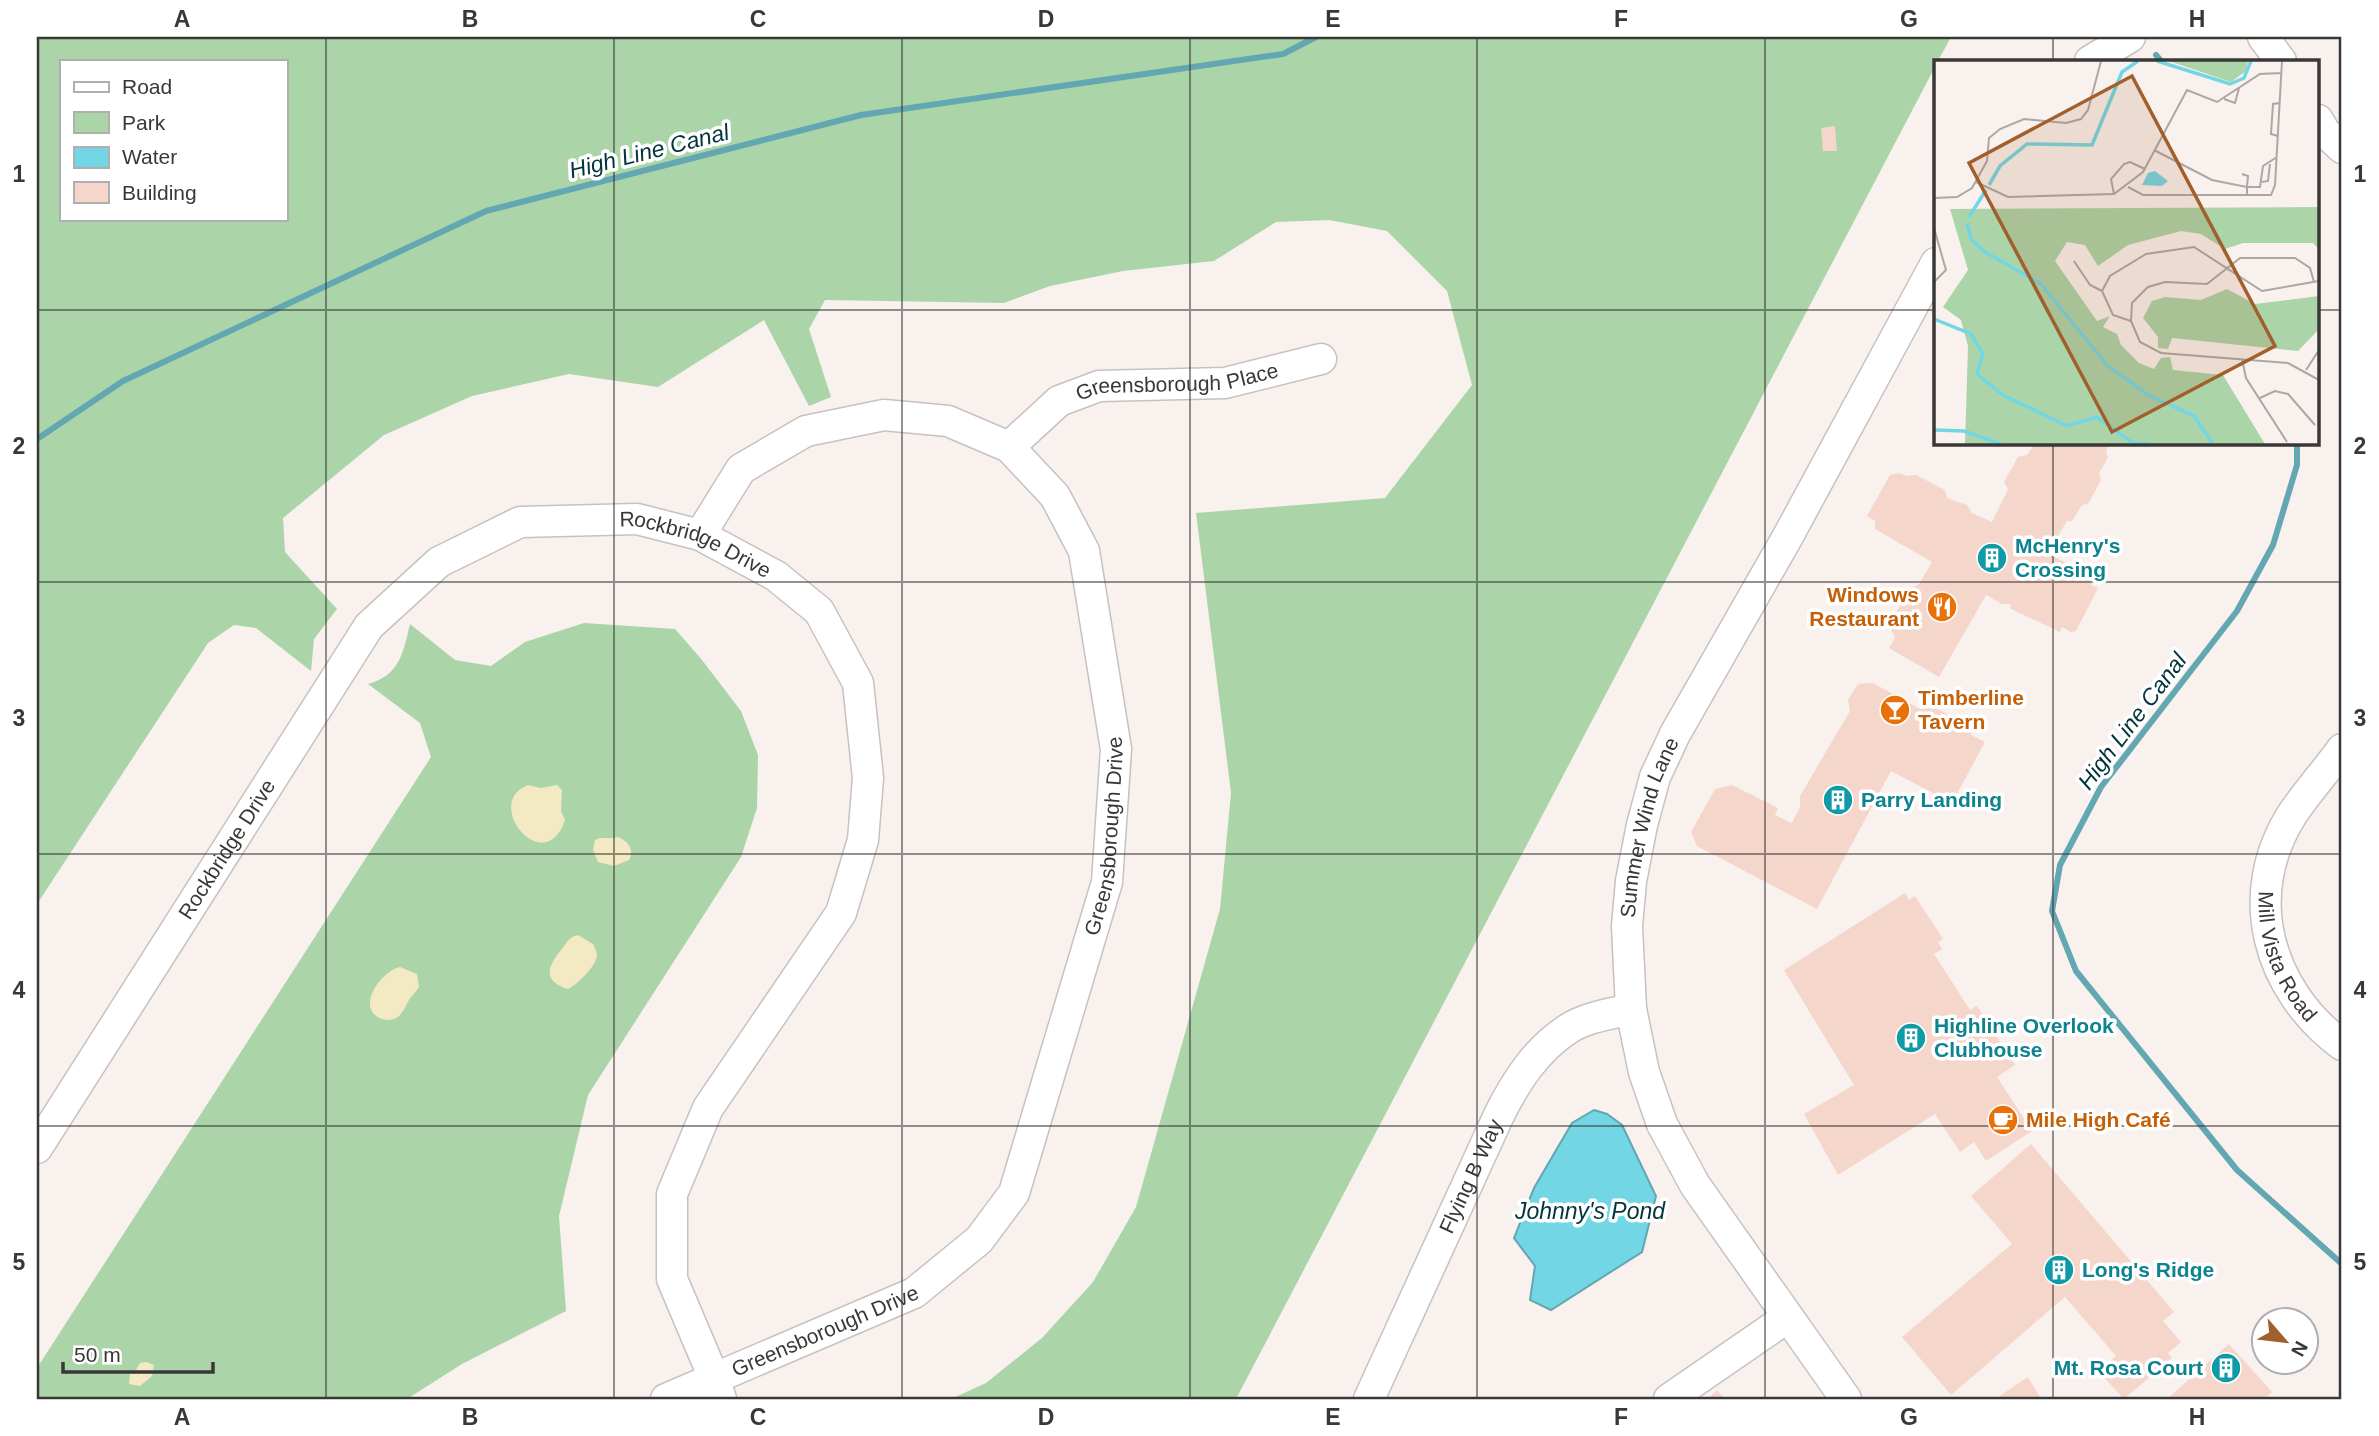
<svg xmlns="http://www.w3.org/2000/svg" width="2379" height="1436" font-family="Helvetica,sans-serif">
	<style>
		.green { fill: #abd4a8; fill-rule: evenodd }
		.sand { fill: #f3e9c3 }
		.water { fill: #73d6e5; stroke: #62a7b1; stroke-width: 2 }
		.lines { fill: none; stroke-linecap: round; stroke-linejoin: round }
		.stream { stroke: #62a7b1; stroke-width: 6 }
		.building { fill: #f5d6ca }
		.minor-casing { stroke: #c8c1bf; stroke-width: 33 }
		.minor { stroke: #fff; stroke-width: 30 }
		.grid { fill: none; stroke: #3a3837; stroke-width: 2; stroke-opacity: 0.55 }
		.labels { text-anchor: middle; stroke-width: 7; stroke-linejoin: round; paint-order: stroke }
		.street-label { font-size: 21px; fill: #3a3837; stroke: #fff }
		.culture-label { font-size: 21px; font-weight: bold; fill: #0d838f; stroke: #fff; text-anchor: start }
		.food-label { font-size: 21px; font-weight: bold; fill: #c56008; stroke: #fff; text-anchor: start }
		.water-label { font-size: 23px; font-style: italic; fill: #02343b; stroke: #fff }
		.inset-river { fill: none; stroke: #73d6e5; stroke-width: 3.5 }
		.inset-road { fill: none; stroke: #aca7a5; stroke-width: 2 }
		.view { fill: #a1602b; fill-opacity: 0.15; stroke: #a1602b; stroke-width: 3.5 }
		.inset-edge { fill: none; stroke: #3a3837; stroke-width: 3.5 }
		.neatline { fill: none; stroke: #3a3837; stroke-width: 2.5 }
		.grid-label { font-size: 23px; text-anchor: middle; font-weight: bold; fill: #3a3837 }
	</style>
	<rect width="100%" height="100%" fill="#f8f1ee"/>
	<!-- green -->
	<g class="green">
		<path d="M37 37H1951L1938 61H1936V65L1236 1399H951L986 1383 1042 1338 1093 1282 1136 1207 1220 909 1231 793 1196 513 1385 498 1472 385 1447 291 1387 231 1329 220 1276 222 1214 261 1123 271 1050 286 1004 303 825 300 809 329 831 397 809 406 764 320 658 387 569 374 472 396 384 435 283 518 285 552 337 609 314 639 311 671 256 628 234 625 208 643 37 904ZM61 61H285V219H61Z"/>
		<path d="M584 623 675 629 702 660 741 711 758 755 757 808 741 857 588 1095 559 1216 566 1311 462 1364 407 1399H37V1368L431 757 420 723 368 684C400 675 403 653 410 624L455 660 491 666 525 642Z"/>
	</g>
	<!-- sand -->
	<g class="sand">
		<path d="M528 785 541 788 557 785 562 790 561 811 565 820C545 880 481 803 528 785Z"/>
		<path d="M618 837C628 841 635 850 629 860L614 866 598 862 593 850 595 840C601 836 610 840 618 837Z"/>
		<path d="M578 935 593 944C594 945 597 953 597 955 597 965 576 987 567 989 541 980 549 965 561 950 567 943 568 937 578 935Z"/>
		<path d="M400 967 417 974 419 987C416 992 412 995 409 1000 406 1005 404 1011 400 1015 391 1025 371 1019 370 1005 369 990 386 970 400 967Z"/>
		<path d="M146 1362 154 1365 152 1376 140 1386 129 1384 130 1373 136 1370 140 1363Z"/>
	</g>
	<!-- water -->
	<path class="water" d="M1594 1110 1607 1114 1622 1125 1656 1196 1642 1252 1551 1310 1530 1300 1535 1266 1514 1238 1534 1188 1572 1123Z"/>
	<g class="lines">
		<!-- stream -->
		<g class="stream">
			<path d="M2156 55 2161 61"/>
			<path d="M37 439 123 381 486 211 861 115 1283 54 1316 37"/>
			<path d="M2297 443V465L2273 545 2237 611 2101 787 2060 865 2052 911 2076 971 2237 1170 2342 1264"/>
		</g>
	</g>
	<!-- building -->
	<g class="building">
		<path d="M1835 126 1837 151H1823L1821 128Z"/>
		<path d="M2035 443H2110L2106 451 2108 457 2099 474 2101 480 2088 504 2082 505 2072 521H2067L2059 534 2061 539 2051 555 2092 577 2091 585 2098 588 2076 631 2071 632 2062 627 2060 632 2011 609 2010 604H2002L1986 595 1939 677 1889 648 1895 638 1889 625 1911 588 1919 584 1932 562 1875 529V521L1867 516 1890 475 1899 473 1907 476 1916 475 1945 490 1947 498 1967 505 1972 513 1992 522 2008 489 2004 482 2018 457 2027 455Z"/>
		<path d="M1873 683 1920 709 1934 707 1969 726 1971 735 1985 742 1952 803 1891 771 1817 909 1697 846 1691 832 1715 789 1732 785 1778 808 1775 815 1792 823 1800 807V796L1850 711 1848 700 1858 684Z"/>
		<path d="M1905 893 1909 900 1915 896 1943 939 1938 942 1942 949 1934 954 1970 1010 1977 1006 2015 1065 1997 1077 2032 1131 1986 1161 1974 1142 1960 1152 1935 1114 1838 1175 1804 1114 1854 1085 1784 970Z"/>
		<path d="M2031 1144 2174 1312 2163 1321 2181 1342 2168 1353 2172 1358 2124 1399 2098 1371 2116 1356 2065 1297 1951 1395 1902 1337 2012 1244 1971 1196Z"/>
		<path d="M2229 1344 2272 1392 2264 1399H2167Z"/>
		<path d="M2028 1377 2041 1399H1995Z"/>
		<path d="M1717 1390 1725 1399H1708Z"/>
	</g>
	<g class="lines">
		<!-- minor casing -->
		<g class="minor-casing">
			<g id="minor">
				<path d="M2263 37 2281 61"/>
				<path d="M2090 61 2130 37"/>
				<path d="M2318 120 2325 132 2342 148"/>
				<path id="s1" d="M1009 447 1059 401 1099 386 1225 383 1321 359"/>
				<path id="s2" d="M2342 749C2326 771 2308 791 2293 813 2240 895 2268 990 2342 1045"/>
				<path id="s3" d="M37 1148 369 626 439 562 520 522 637 519 700 535 776 576 819 611 858 683 868 778 863 840 841 913 708 1108 672 1194V1279L714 1378 721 1399"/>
				<path id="s4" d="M666 1399 914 1293 979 1240 1014 1193 1107 882 1116 749 1084 551 1055 496 1009 447 948 421 884 415 806 431 741 469 700 535"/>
				<path id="s5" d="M1369 1399 1499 1115C1516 1081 1536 1050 1568 1029 1586 1017 1611 1014 1631 1009"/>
				<path d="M1669 1399 1788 1317"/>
				<path id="s6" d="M1846 1399 1695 1185 1662 1124 1644 1072 1631 1009 1627 926 1631 881 1642 825 1655 777 1675 734 1787 538 1936 263"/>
			</g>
		</g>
		<!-- minor -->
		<use href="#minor" class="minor"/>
	</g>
	<!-- grid -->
	<path class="grid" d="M326 37V1399M614 37V1399M902 37V1399M1190 37V1399M1477 37V1399M1765 37V1399M2053 37V61M37 310H1936M2318 310H2342M2053 443V1399M37 582H2342M37 854H2342M37 1126H2342"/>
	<!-- icons -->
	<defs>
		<g id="building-disc" transform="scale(1.575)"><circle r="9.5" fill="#0f9aa8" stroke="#fff"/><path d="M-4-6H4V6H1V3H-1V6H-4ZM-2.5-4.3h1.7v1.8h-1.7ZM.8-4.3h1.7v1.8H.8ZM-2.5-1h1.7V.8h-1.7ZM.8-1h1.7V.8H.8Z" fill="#fff"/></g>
		<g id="restaurant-disc" transform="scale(1.575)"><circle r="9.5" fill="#e8710a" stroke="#fff"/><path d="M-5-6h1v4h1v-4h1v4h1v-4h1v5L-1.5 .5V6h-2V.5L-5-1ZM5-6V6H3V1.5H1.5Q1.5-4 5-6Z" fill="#fff"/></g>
		<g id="bar-disc" transform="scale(1.575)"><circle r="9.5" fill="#e8710a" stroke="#fff"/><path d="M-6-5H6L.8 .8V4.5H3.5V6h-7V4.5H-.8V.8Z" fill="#fff"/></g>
		<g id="cafe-disc" transform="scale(1.575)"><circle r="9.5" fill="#e8710a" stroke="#fff"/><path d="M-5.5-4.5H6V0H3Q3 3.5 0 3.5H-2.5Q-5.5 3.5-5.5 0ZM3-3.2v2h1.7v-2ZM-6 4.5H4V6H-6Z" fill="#fff"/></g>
	</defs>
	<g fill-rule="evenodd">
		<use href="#building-disc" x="1992" y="558"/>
		<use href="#restaurant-disc" x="1942" y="607"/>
		<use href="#bar-disc" x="1895" y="710"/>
		<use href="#building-disc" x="1838" y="800"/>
		<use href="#building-disc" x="1911" y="1038"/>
		<use href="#cafe-disc" x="2003" y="1120"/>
		<use href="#building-disc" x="2059" y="1270"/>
		<use href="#building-disc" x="2226" y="1368"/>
	</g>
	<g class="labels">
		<!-- street labels -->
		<g class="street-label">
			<text dy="7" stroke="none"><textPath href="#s1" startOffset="189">Greensborough Place</textPath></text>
			<text dy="7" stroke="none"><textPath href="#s3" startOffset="984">Rockbridge Drive</textPath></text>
			<text dy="7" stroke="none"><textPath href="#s6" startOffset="635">Summer Wind Lane</textPath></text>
			<text dy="7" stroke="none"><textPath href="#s4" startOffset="782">Greensborough Drive</textPath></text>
			<text dy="7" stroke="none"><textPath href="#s3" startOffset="354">Rockbridge Drive</textPath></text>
			<text dy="7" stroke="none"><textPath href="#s2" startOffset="234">Mill Vista Road</textPath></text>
			<text dy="7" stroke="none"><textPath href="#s5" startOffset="245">Flying B Way</textPath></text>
			<text dy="7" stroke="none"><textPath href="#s4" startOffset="173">Greensborough Drive</textPath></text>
		</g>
		<!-- culture labels -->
		<g class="culture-label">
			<text x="2015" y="553">McHenry's<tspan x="2015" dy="24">Crossing</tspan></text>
			<text x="1861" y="807">Parry Landing</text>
			<text x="1934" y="1033">Highline Overlook<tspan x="1934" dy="24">Clubhouse</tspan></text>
			<text x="2082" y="1277">Long's Ridge</text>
			<text x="2203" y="1375" text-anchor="end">Mt. Rosa Court</text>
		</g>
		<!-- food labels -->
		<g class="food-label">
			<text x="1919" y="602" text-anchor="end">Windows<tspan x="1919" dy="24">Restaurant</tspan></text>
			<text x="1918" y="705">Timberline<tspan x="1918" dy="24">Tavern</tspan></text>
			<text x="2026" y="1127">Mile High Café</text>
		</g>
		<!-- water labels -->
		<g class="water-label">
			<text transform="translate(649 151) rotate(-14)" y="8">High Line Canal</text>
			<text transform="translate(2132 721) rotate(-53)" y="8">High Line Canal</text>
			<text x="1590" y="1219">Johnny's Pond</text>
		</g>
	</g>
	<!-- overview -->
	<g transform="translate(1934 60)">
		<rect width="385" height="385" fill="#f8f1ee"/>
		<path d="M235 1H314L312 11 297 22ZM385 147V189L379 183H309L291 189 267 174 247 171 194 185 164 206 151 185 133 182 121 201 163 261 176 256 169 267 183 274 187 285 205 303 220 309 227 298 236 297 239 310 289 315 331 384H31L34 286 27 260 9 247 34 210 16 149ZM293 229 321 244 385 236V269L364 291 238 278 234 289 224 288V277L209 258 218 241 231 237 267 240Z" fill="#abd4a8"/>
		<path d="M221 111 234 121 228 126 208 125 214 113Z" fill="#73d6e5"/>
		<path class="inset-river" d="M223 1 296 24 310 18 317 1M55 125 66 106 93 84 158 85 188 12 204 1M35 157 52 130M33 163 37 179 51 192 107 224 173 305 214 335 260 356 279 384M0 259 37 274 49 294 43 314 69 335 133 366 163 357 199 383 215 384M0 370 30 371 67 384"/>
		<path class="inset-road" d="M290 39 301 43 305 28M344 76 337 74 339 44 346 43M220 90 278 120 313 127V135M308 114 314 116 313 127H326L329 106 343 97M42 122 74 137 180 134 209 112 253 30 283 42 326 14 347 13M328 122 334 121 336 104M194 127 209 135H337L341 125 348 1M180 134 177 119 190 104 196 102 211 109M0 138 23 137 38 128 53 101 55 78 66 69 90 59 132 63 147 59 154 50 167 1M0 168 12 210 0 222M140 201 156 225 168 231M380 222 376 208 361 198H306L273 224 231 222 214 227 198 243 197 261 206 282 227 293 354 303 385 320M197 261 179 255 168 231 176 216 212 194 260 187 328 231 385 221M308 299 312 318 353 382M372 310 385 290M326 338 341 331 354 334 381 365"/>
		<path class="view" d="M198 16 341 286 178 372 35 103Z"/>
		<rect width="385" height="385" class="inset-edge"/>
	</g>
	<!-- border -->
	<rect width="2379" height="1436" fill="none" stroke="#ffffff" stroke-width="77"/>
	<!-- legend -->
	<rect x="60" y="60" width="228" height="161" fill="#ffffff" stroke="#b0afaf" stroke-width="2"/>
	<rect x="74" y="82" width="35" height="10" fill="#ffffff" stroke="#b0afaf" stroke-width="2"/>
	<text x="122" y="94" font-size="21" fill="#3a3837">Road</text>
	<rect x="74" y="112" width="35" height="21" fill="#abd4a8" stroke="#b0afaf" stroke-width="2"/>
	<text x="122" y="130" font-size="21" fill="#3a3837">Park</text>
	<rect x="74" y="147" width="35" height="21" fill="#73d6e5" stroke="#b0afaf" stroke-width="2"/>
	<text x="122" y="164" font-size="21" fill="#3a3837">Water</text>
	<rect x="74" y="182" width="35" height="21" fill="#f5d6ca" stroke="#b0afaf" stroke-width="2"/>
	<text x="122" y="200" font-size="21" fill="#3a3837">Building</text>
	<!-- north arrow -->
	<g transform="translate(2285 1341) rotate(118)"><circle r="33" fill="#ffffff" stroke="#b0afaf" stroke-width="2"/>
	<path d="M0-5L12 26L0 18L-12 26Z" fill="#a1602b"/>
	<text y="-10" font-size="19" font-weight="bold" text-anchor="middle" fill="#3a3837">N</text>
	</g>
	<!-- scale -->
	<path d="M63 1362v10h150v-10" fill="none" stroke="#3a3837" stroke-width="3.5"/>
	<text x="74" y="1362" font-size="21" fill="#3a3837" stroke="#ffffff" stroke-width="5" paint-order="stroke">50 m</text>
	<rect x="38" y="38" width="2302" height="1360" class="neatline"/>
	<g class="grid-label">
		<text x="182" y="27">A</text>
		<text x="470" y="27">B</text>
		<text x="758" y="27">C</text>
		<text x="1046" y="27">D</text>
		<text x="1333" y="27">E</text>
		<text x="1621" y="27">F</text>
		<text x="1909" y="27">G</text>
		<text x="2197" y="27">H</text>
		<text x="19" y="182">1</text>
		<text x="2360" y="182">1</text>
		<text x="19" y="454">2</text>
		<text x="2360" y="454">2</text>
		<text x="19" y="726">3</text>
		<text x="2360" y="726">3</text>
		<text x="19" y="998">4</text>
		<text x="2360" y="998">4</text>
		<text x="19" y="1270">5</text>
		<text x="2360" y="1270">5</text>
		<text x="182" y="1425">A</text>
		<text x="470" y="1425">B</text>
		<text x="758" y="1425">C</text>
		<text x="1046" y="1425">D</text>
		<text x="1333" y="1425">E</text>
		<text x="1621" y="1425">F</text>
		<text x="1909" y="1425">G</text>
		<text x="2197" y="1425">H</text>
	</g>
</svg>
